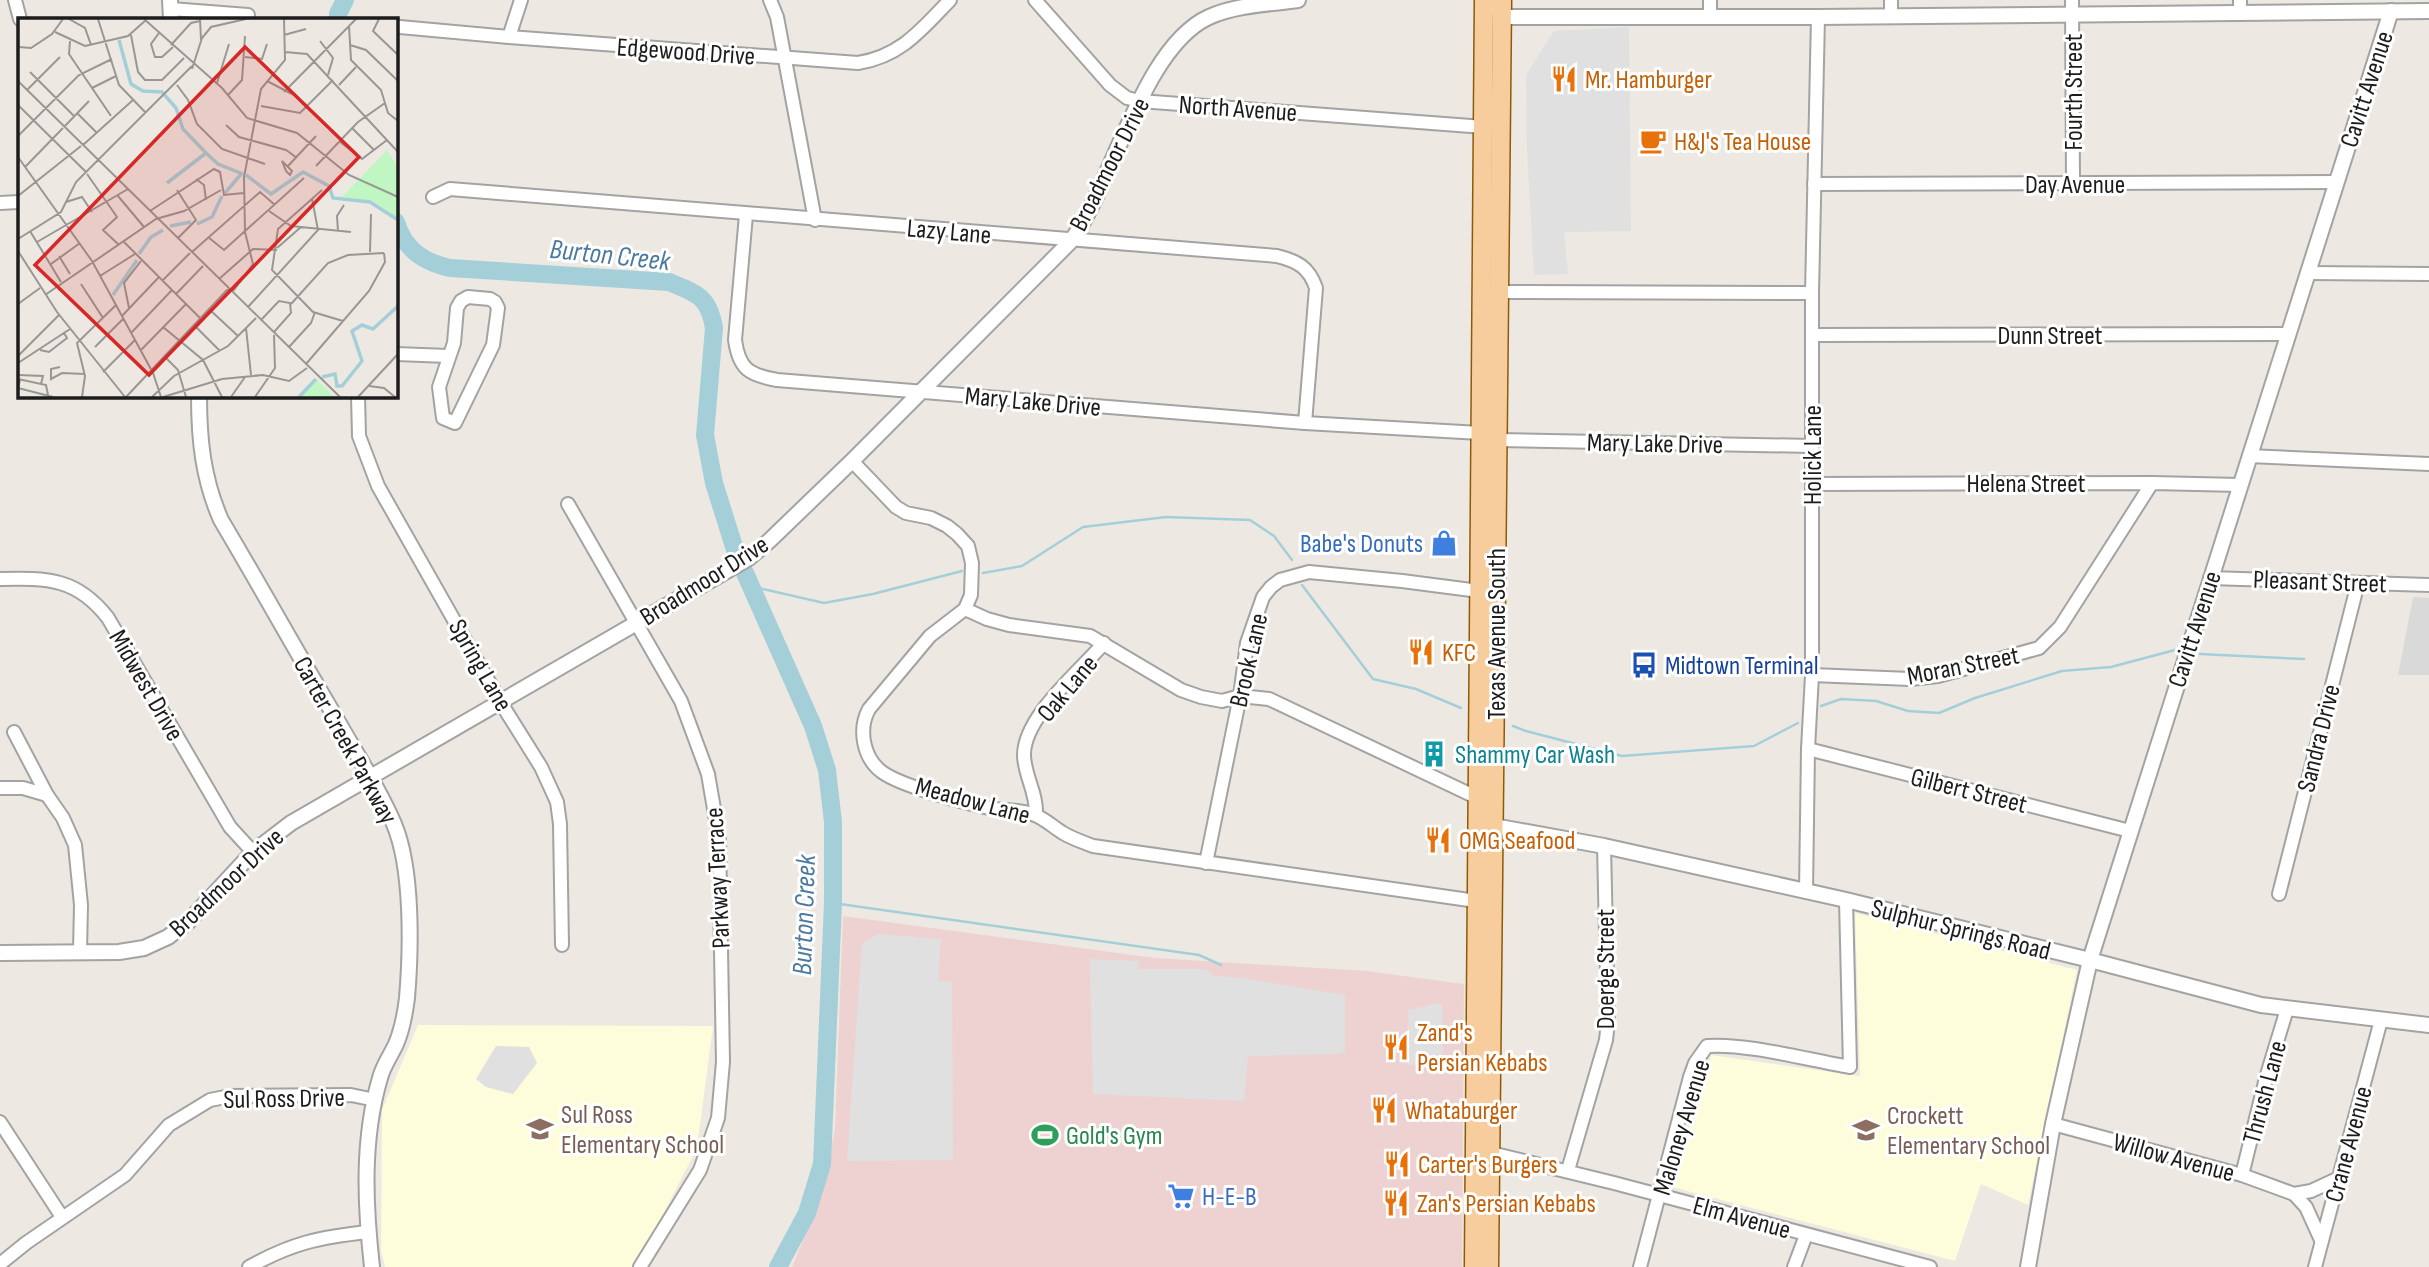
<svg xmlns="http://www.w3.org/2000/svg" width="2429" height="1267" font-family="'Sofia Sans Condensed',sans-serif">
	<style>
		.residential { fill: #dad9d9 }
		.commercial { fill: #eed2d2 }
		.education { fill: #fdfcdb }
		.parking { fill: #e0e0e0 }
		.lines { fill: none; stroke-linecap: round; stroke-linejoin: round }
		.stream { stroke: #a4cfd9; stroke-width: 2.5 }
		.river { stroke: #a4cfd9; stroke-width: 18 }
		.minor-casing { stroke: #a3a3a3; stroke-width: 16 }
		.tertiary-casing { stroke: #a3a3a3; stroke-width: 18 }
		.primary-casing { stroke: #8d5b07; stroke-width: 21 }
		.minor { stroke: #fff; stroke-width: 12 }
		.tertiary { stroke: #fff; stroke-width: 14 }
		.primary { stroke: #f7cd9d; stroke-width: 18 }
		.labels { text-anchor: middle; stroke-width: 6; stroke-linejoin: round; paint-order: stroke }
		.street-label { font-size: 26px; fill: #1c1c1c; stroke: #fff }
		.food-label { font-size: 26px; fill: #c56008; stroke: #fff; text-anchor: start }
		.shop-label { font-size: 26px; fill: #366cbe; stroke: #fff; text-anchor: end }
		.transit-label { font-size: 26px; fill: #164399; stroke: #fff; text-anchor: start }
		.culture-label { font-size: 26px; fill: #0d838f; stroke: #fff; text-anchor: start }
		.education-label { font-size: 26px; fill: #785e54; stroke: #fff; text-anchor: start }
		.leisure-label { font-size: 26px; fill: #27864d; stroke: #fff; text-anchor: start }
		.water-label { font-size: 28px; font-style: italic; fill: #4b799f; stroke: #fff }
		.inset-river { fill: none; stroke: #a4cfd9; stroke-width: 3.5 }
		.inset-road { fill: none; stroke: #999793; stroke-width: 2 }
		.view { fill: #d62828; fill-opacity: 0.15; stroke: #d62828; stroke-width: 3.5 }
		.inset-edge { fill: none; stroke: #1c1c1c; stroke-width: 3.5 }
	</style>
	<rect width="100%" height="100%" fill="#ede9e2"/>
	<!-- residential -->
	<path class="residential" d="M2413 597 2429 598V675H2398Z"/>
	<!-- commercial -->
	<path class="commercial" d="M843 916 1155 958 1367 971 1464 984 1462 1267H792L820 1200 835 1130Z"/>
	<!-- education -->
	<g class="education">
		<path d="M1855 913 2077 970 2028 1205 1981 1184 1955 1261 1672 1187 1711 1055 1860 1076Z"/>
		<path d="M418 1025 713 1026 697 1148 636 1267H385L381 1251 382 1110Z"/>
	</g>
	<!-- parking -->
	<g class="parking">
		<path d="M1629 27 1631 231 1564 232 1568 274 1534 275 1527 150 1526 75 1554 31Z"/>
		<path d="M878 934 941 939 938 981 952 982 953 1160 847 1161 862 944Z"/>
		<path d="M1090 959 1138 961 1139 969H1205L1215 976 1243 978 1345 995V1051L1341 1054 1248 1056 1244 1101 1093 1094Z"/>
		<path d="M1435 1004H1442L1443 1050 1439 1069 1407 1064 1408 1010Z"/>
		<path d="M496 1046 529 1047 537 1063 513 1094 486 1087 476 1079Z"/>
	</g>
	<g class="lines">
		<!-- stream -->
		<g class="stream">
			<path d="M983 573 1022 566 1083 527 1166 517 1250 520 1274 536 1292 560"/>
			<path d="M1302 585 1373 679 1416 689 1461 708"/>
			<path d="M750 586 824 603 873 594 962 571"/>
			<path d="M2200 654 2304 659"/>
			<path d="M1821 706 1841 699 1876 701 1908 711 1939 713 1975 698 2062 671 2111 667 2175 650"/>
			<path d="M1513 726 1526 731 1622 756 1754 746 1798 723"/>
			<path d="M833 903 1199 955 1221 965"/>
		</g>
		<!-- river -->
		<g class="river">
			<path d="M338 19V14L345 0"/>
			<path d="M396 222C404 249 423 262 450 268L669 282C697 293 709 297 714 328L705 435 714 483 736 553"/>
			<path d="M745 573 813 726 827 770 833 822V903L822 1164 807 1213 778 1267"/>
		</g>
		<!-- minor casing -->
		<g class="minor-casing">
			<g id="minor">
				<path d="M15 0 20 19"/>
				<path d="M770 0 777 17 815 220"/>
				<path d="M1035 0 1110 85 1127 98 1140 101 1484 127"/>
				<path d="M1891 0V16"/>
				<path d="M2072 0 2073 184"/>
				<path d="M171 9 248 15"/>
				<path d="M2240 14V0"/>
				<path d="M1710 17V0"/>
				<path d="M400 27 509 37 858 63C901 56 921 30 950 0"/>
				<path d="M509 37 521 0"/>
				<path d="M1814 184 2336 182"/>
				<path d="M433 197 450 189 1277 256C1297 261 1309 267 1316 288L1305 423"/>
				<path d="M0 203 19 202"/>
				<path d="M746 215 735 340C739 369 749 375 777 380L1305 423 1480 433"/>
				<path d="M2307 273 2429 274"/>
				<path d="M1499 292 1812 293"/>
				<path d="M468 297 490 299 495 302 498 308 493 345 455 423 443 418 439 387 454 343 457 308 461 301Z"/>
				<path d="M1813 335 2288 334"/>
				<path d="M396 354 448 356"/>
				<path d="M358 396 359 436 378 486 501 703 541 767 557 802 560 824 562 945"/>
				<path d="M1498 440 1811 446"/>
				<path d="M2249 456 2429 464"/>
				<path d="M852 461 896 507 906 513 931 518 947 526 957 534 968 546 972 563 971 595 965 609 930 636 869 709C858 729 863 758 882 772 901 786 965 803 989 808 1003 811 1017 809 1032 814 1043 817 1053 827 1063 833 1073 839 1083 842 1093 846L1476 901"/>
				<path d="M1812 484 2152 483 2240 485"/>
				<path d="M568 504 681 701 708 774 719 838 723 1062 718 1118 700 1170 640 1267"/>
				<path d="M2210 578 2429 585"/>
				<path d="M0 579C48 578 77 578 108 618L230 827 253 852"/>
				<path d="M965 609 987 619 1009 625 1090 636 1181 690 1201 697 1222 701 1240 696 1269 699 1478 798 1480 801"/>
				<path d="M1812 675 1910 679 1938 676 2039 648 2060 627 2152 483"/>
				<path d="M14 732 47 795 63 818 75 845 81 905 80 952"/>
				<path d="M1808 749 2130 831"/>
				<path d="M0 788H23L47 795"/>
				<path d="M1036 815C1037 793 1025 777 1024 756 1023 717 1081 670 1104 643"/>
				<path d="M1206 863 1240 696 1247 643 1263 597 1271 587 1280 580 1309 572 1402 581 1479 591"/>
				<path d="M1806 892 1808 749 1812 675V293L1818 17"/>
				<path d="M2279 894 2358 583"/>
				<path d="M0 1122 62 1217"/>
				<path d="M2053 1124 2242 1175 2294 1194 2311 1191 2339 1178"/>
				<path d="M1483 1151 1614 1183 1930 1267"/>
				<path d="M1568 1170 1606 1040 1608 1022 1604 846"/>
				<path d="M2242 1175 2266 1078 2287 1009"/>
				<path d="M2294 1194 2306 1207 2321 1240"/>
				<path d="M0 1264 26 1243 125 1175 169 1125 210 1100 230 1096 351 1095 375 1100"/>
				<path d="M249 1267C292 1243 320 1237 368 1232"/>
				<path d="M1640 1267 1690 1077 1695 1063 1707 1046C1747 1043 1808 1060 1850 1067L1846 900"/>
				<path d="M1794 1267 1806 1235"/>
				<path d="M2315 1267 2381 1020"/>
			</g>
		</g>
		<!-- tertiary casing -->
		<g class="tertiary-casing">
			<g id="tertiary">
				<path d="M170 0 171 19"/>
				<path d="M1498 9 1502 17H1818L2429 11"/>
				<path d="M199 396C199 440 203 479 221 520 259 584 295 649 333 713 353 749 378 786 394 824 413 869 411 950 407 998 405 1014 402 1030 396 1044 391 1055 383 1066 380 1078 362 1139 365 1204 372 1267"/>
				<path d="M1494 826 1604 846 1846 900 2090 960 2261 1005 2429 1025"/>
				<path d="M0 953 119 952 144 948 168 937 189 921 253 852 291 823 749 558 769 541 852 461 1071 241C1114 181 1143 47 1209 17 1236 5 1269 4 1298 0"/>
				<path d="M2028 1267 2053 1124 2090 960 2391 11"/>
			</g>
		</g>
		<!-- primary casing -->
		<g class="primary-casing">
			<g id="primary">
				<path d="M1474 1267 1484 0"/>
				<path d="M1489 1267 1502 0"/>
			</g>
		</g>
		<!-- minor -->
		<use href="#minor" class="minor"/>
		<!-- tertiary -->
		<use href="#tertiary" class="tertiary"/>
		<!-- primary -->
		<use href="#primary" class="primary"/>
	</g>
	<!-- icons -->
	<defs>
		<g id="restaurant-bare" transform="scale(2.1)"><path d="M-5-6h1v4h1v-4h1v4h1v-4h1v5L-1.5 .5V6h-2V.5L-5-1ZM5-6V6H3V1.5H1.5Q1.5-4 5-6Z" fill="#e8710a" stroke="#fff" stroke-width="2.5" paint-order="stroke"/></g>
		<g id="cafe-bare" transform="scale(2.1)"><path d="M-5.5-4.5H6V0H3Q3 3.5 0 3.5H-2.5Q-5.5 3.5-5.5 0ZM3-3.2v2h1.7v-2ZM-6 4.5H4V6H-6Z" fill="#e8710a" stroke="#fff" stroke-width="2.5" paint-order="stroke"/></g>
		<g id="shop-bare" transform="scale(2.1)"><path d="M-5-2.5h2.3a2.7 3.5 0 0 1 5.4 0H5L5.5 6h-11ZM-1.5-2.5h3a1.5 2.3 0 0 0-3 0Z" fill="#3f7fe0" stroke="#fff" stroke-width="2.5" paint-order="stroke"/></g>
		<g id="bus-bare" transform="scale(2.1)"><path d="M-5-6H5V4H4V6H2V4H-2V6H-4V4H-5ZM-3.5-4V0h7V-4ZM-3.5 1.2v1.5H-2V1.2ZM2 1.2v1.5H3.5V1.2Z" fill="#1a4fb4" stroke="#fff" stroke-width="2.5" paint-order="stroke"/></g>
		<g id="building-bare" transform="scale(2.1)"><path d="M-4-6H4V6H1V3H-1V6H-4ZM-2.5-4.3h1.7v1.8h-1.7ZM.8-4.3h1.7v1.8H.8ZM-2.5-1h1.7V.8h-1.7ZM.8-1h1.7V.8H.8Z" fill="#0f9aa8" stroke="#fff" stroke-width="2.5" paint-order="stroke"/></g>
		<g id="school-bare" transform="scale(2.1)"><path d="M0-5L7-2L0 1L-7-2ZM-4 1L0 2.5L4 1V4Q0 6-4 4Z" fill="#8d6e63" stroke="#fff" stroke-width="2.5" paint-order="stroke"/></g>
		<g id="stadium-bare" transform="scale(2.1)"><path d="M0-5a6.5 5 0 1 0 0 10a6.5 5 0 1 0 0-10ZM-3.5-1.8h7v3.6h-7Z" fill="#2e9e5b" stroke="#fff" stroke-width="2.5" paint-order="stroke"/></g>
		<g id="supermarket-bare" transform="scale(2.1)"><path d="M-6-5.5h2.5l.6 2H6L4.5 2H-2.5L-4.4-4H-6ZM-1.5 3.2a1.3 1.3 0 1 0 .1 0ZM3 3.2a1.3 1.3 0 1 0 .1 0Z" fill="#3f7fe0" stroke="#fff" stroke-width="2.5" paint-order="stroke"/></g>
	</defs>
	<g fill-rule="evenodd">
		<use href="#restaurant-bare" x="1564" y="79"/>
		<use href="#cafe-bare" x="1653" y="141"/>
		<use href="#shop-bare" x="1444" y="543"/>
		<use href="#restaurant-bare" x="1421" y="652"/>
		<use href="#bus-bare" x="1644" y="665"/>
		<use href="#building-bare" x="1434" y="754"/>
		<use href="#restaurant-bare" x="1438" y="840"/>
		<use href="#restaurant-bare" x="1396" y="1047"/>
		<use href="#restaurant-bare" x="1384" y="1110"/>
		<use href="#school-bare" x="540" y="1129"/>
		<use href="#school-bare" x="1866" y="1130"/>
		<use href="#stadium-bare" x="1045" y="1135"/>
		<use href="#restaurant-bare" x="1397" y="1164"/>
		<use href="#supermarket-bare" x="1181" y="1196"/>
		<use href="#restaurant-bare" x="1396" y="1203"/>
	</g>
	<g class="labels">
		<!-- street labels -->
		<g class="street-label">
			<text transform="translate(686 51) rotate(4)" y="9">Edgewood Drive</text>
			<text transform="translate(2366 89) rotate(-72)" y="9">Cavitt Avenue</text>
			<text transform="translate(2073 92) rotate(-90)" y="9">Fourth Street</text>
			<text transform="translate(1238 108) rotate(4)" y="9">North Avenue</text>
			<text transform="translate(1109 164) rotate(-63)" y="9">Broadmoor Drive</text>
			<text x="2075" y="193">Day Avenue</text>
			<text transform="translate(949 231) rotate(5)" y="9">Lazy Lane</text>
			<text x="2050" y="344">Dunn Street</text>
			<text transform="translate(1033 401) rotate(5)" y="9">Mary Lake Drive</text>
			<text transform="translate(1655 443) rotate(1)" y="9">Mary Lake Drive</text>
			<text transform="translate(1812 455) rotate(-90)" y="9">Holick Lane</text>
			<text x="2026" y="492">Helena Street</text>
			<text transform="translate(704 580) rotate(-32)" y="9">Broadmoor Drive</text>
			<text transform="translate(2320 581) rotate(2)" y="9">Pleasant Street</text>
			<text transform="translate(2194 629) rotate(-72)" y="9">Cavitt Avenue</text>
			<text transform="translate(1496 634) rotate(-90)" y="9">Texas Avenue South</text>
			<text transform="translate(1248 660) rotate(-77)" y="9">Brook Lane</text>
			<text transform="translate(481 665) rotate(60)" y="9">Spring Lane</text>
			<text transform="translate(1963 665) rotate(-11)" y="9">Moran Street</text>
			<text transform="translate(147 685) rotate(60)" y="9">Midwest Drive</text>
			<text transform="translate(1067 688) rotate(-50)" y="9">Oak Lane</text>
			<text transform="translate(2318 738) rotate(-76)" y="9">Sandra Drive</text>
			<text transform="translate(346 740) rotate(61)" y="9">Carter Creek Parkway</text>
			<text transform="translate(1969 790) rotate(14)" y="9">Gilbert Street</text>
			<text transform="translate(973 800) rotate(15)" y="9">Meadow Lane</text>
			<text transform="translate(717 878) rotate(-93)" y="9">Parkway Terrace</text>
			<text transform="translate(226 882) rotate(-43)" y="9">Broadmoor Drive</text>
			<text transform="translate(1961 929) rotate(14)" y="9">Sulphur Springs Road</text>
			<text transform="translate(1605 969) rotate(-90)" y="9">Doerge Street</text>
			<text transform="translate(2264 1092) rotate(-75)" y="9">Thrush Lane</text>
			<text transform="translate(284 1098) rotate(-1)" y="9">Sul Ross Drive</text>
			<text transform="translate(1681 1127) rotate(-73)" y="9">Maloney Avenue</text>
			<text transform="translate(2348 1144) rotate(-75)" y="9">Crane Avenue</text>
			<text transform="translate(2174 1157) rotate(15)" y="9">Willow Avenue</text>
			<text transform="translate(1742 1217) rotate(15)" y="9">Elm Avenue</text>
		</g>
		<!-- food labels -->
		<g class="food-label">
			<text x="1585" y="88">Mr. Hamburger</text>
			<text x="1674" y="150">H&amp;J's Tea House</text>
			<text x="1442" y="661">KFC</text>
			<text x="1459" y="849">OMG Seafood</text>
			<text x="1417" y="1041">Zand's<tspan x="1417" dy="30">Persian Kebabs</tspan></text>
			<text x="1405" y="1119">Whataburger</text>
			<text x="1418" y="1173">Carter's Burgers</text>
			<text x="1417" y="1212">Zan's Persian Kebabs</text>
		</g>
		<!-- shop labels -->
		<g class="shop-label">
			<text x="1423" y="552">Babe's Donuts</text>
			<text x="1202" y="1205" text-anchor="start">H-E-B</text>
		</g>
		<!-- transit labels -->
		<g class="transit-label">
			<text x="1665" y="674">Midtown Terminal</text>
		</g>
		<!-- culture labels -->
		<g class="culture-label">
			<text x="1455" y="763">Shammy Car Wash</text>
		</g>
		<!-- education labels -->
		<g class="education-label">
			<text x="561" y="1123">Sul Ross<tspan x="561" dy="30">Elementary School</tspan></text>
			<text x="1887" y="1124">Crockett<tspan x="1887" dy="30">Elementary School</tspan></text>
		</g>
		<!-- leisure labels -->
		<g class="leisure-label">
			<text x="1066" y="1144">Gold's Gym</text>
		</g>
		<!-- water labels -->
		<g class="water-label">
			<text transform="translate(610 254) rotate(6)" y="10">Burton Creek</text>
			<text transform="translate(803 915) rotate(-88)" y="10">Burton Creek</text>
		</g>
	</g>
	<!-- overview -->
	<g transform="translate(18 18)">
		<rect width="380" height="380" fill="#ede9e2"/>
		<path d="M369 132 380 150V200L355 183 324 179ZM298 361 316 379H280Z" fill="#c0f6c2"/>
		<path class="inset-river" d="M101 22 113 66 125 73 144 74 158 90 165 111 188 135 200 146 225 156M228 157 253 176 285 154 311 168 315 180 352 184 380 202M149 165 188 135M207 175 224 155M179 206 194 199 204 178M152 208 173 204M121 236 133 219 145 212M95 277 119 242M304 359 317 356 319 368H324L344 343 334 313 344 307 355 311 380 288M281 379 298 361"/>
		<path class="inset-road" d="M51 1 67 10 73 27M80 1 101 67 128 95M126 1 204 70 229 100 279 115 331 157 380 179M182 1 183 22M361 1 355 13 380 37M331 8 333 42 363 72 370 95 380 103M37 14 67 28 110 18 128 2M141 15 133 26 137 39H144L155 29M113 17 120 54 127 62H144L166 40M266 17 288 11M52 23 51 36 93 98M302 23 315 40 310 57M153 27 173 5 182 3M332 27 348 32 380 63M1 29 13 30 34 16 45 1M267 34 289 36 380 134M227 39 244 41 249 26M174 51 184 20 193 9 228 1M12 54 56 98M0 63 322 379M249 63 274 76M199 65 211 26M159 67 170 82 179 106 204 131 247 146M321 67 338 49M74 70 98 58M9 72 42 39M266 74 338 1M210 77 224 62 227 18M0 87 68 154M243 88 282 95 315 62M59 95 78 114M208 107 221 119 268 132 279 140M46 109 71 83M334 110 356 132M0 118 61 57 94 41M321 123 344 141 369 122M65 127 115 82M0 139 74 243 135 355 143 379M264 143 274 153 272 157 268 153ZM270 148 298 118M298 148 340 104 367 85M7 149 45 110M69 156 99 199 85 212 100 226M178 161 186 167 188 182M159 172 178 202 160 220M304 172 260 211 254 252 295 294 325 303M0 178 63 128M100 178 126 209M48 184 64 179 74 194M132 193 196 151 202 154 206 177 226 175M251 193 273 208 333 214M12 213 43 264M320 213 319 198 326 187M190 219 206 232 286 160M0 221 43 194 58 164 174 48M105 223 182 300M19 224 110 171M259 230 283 209M0 233 39 294 107 379M174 234 242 174 257 187M352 234 353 196M41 238 52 256M33 246 62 225M82 258 117 236M201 261 235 231 259 232M144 263 172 235M63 266 85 300M158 276 185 248M27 277 138 201 166 193 203 172M0 286 22 270M273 286 310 245 330 237 366 235M230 289 300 212 294 181M111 290 106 265 123 243M191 291 220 318M104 298 141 259M243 302 261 283 272 285 273 295 256 314M176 307 202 333M145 309 185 342 204 379M228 310 233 357M113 315 154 272M77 329 105 301M271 329 293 305 297 294M22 332 31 334 49 320 46 315M122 333 168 286M0 338 41 297M146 338 160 352 168 379M0 345 52 311M288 346 351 273 367 244 366 235M42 349 33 351V361L44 355 67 356M85 354 117 322M0 357 25 358 23 366M0 361 28 367 30 377M2 362 0 370 35 379M351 368 366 370 377 379M64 379 67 358 59 325 98 287M108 379 209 272H216L235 246 227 214 226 159 243 71 267 42 266 1M134 379 156 358 210 328 238 300M145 379 204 361 245 357 271 363 289 350M213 379 227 359M237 379 257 350 256 317M340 379 380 336"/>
		<path class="view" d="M227 29 341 139 131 357 17 247Z"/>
		<rect width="380" height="380" class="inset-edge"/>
	</g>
</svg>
